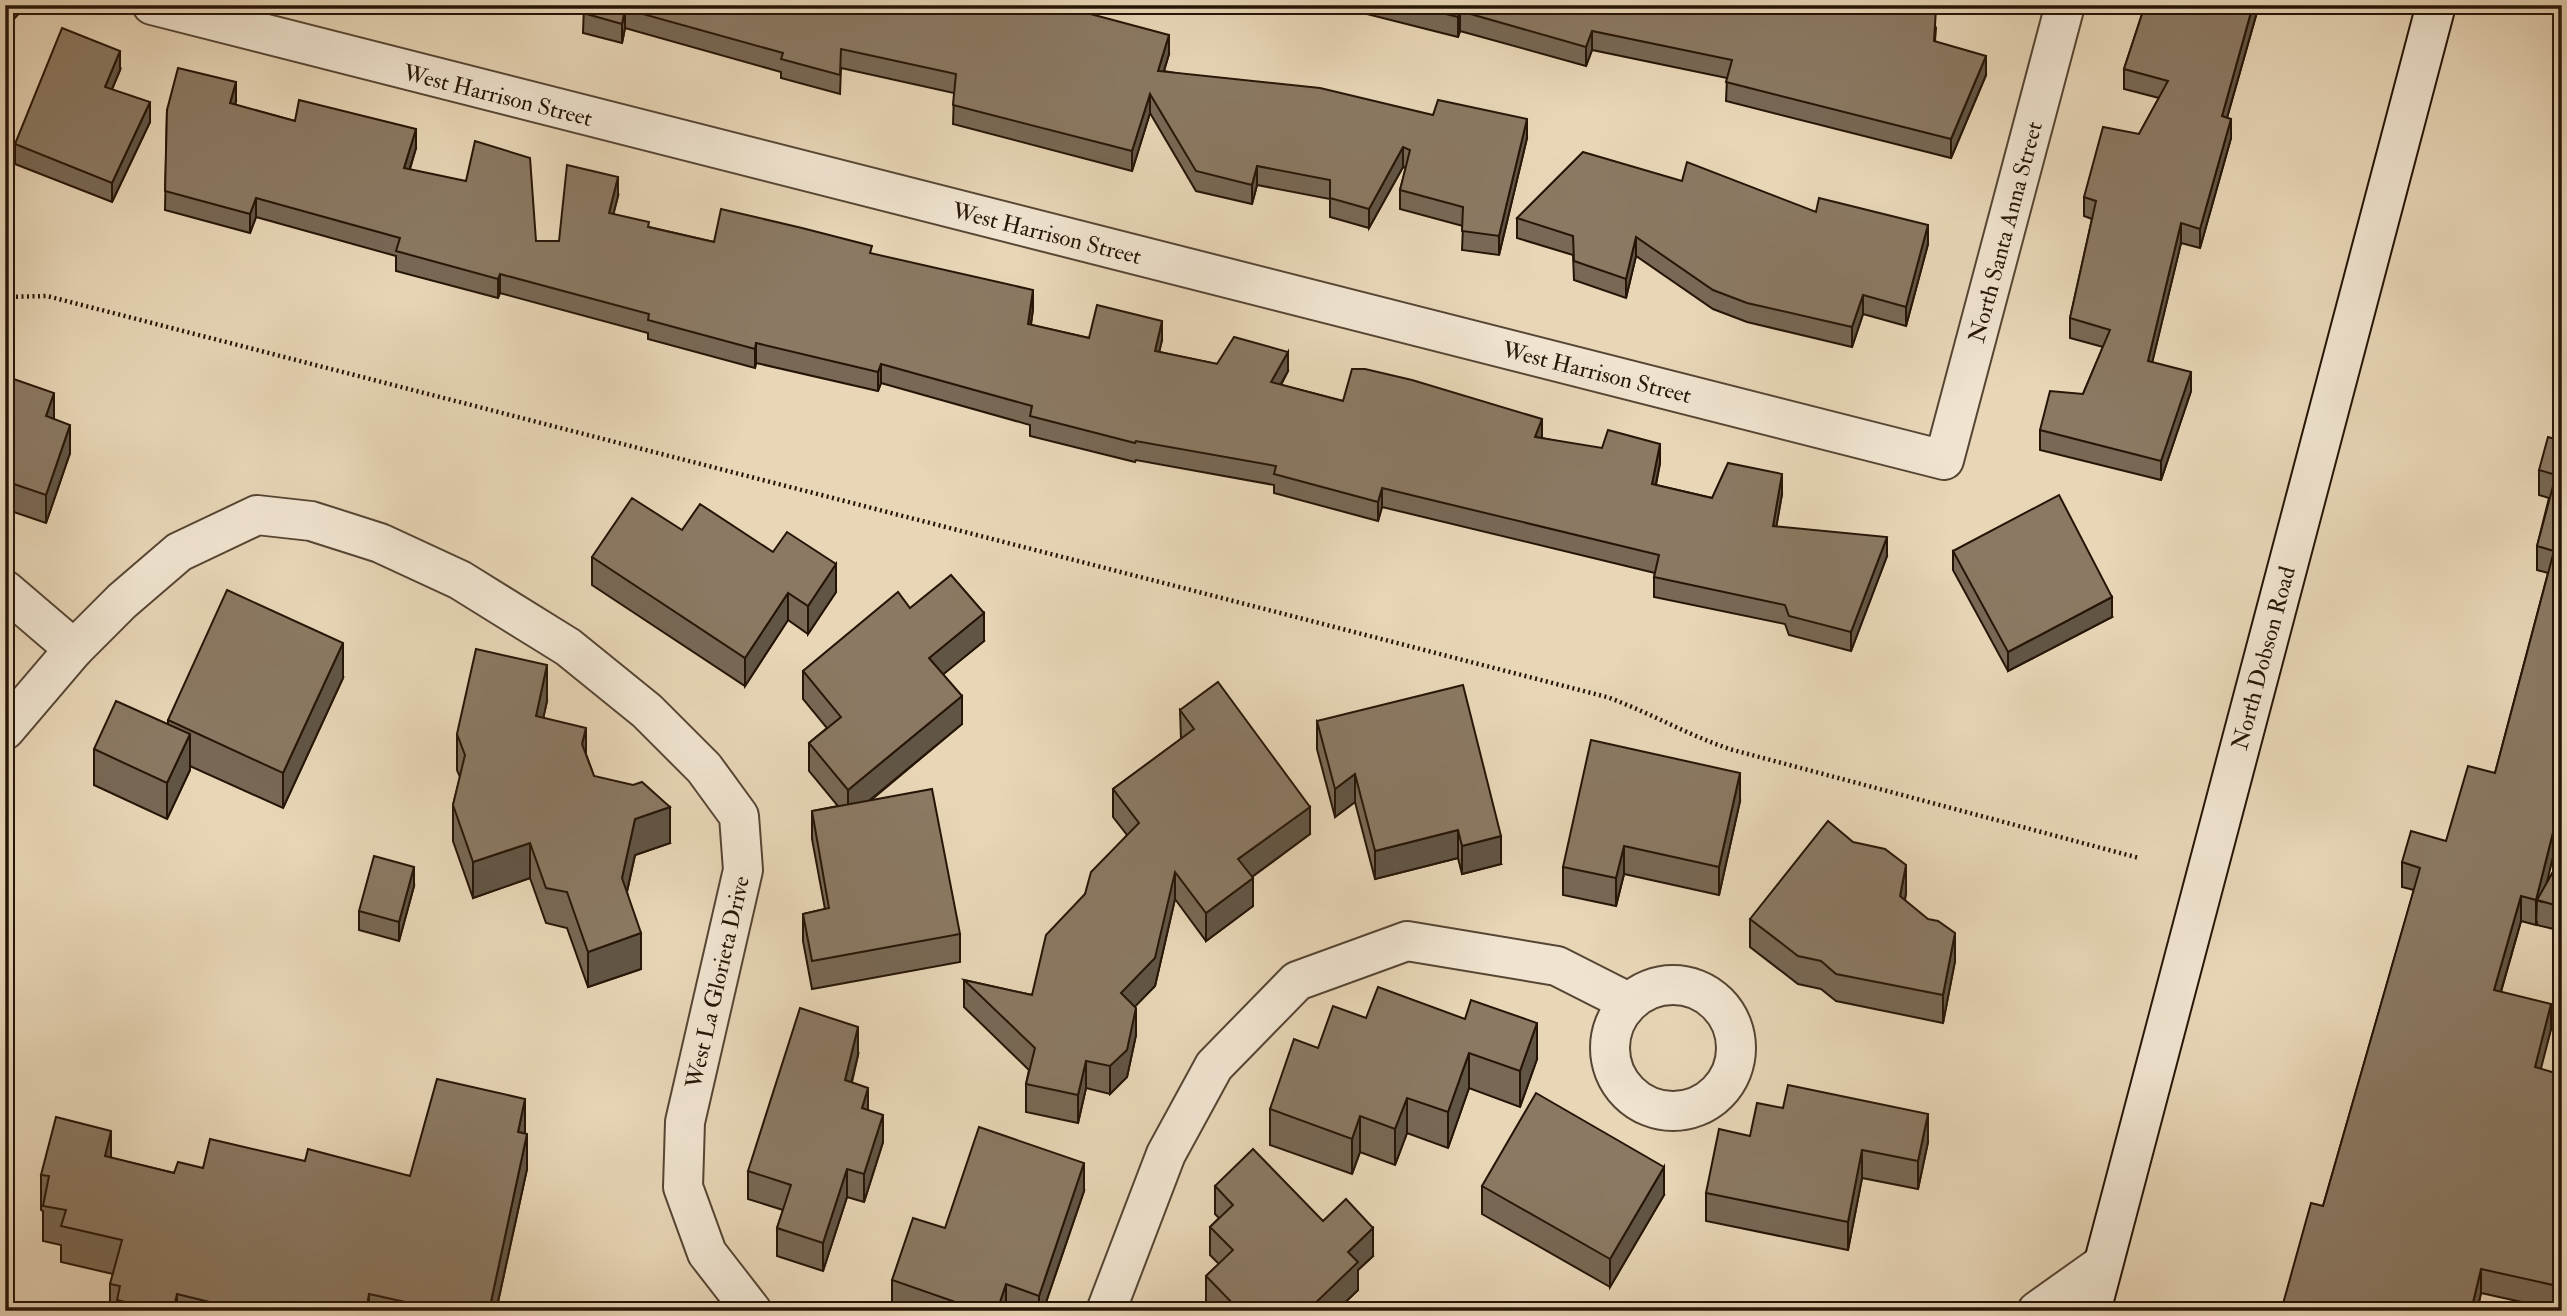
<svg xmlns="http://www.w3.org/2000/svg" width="2567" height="1316" font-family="'IM FELL Double Pica',serif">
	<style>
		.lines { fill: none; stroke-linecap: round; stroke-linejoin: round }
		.minor-casing { stroke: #564533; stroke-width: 42 }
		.secondary-casing { stroke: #261507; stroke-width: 42 }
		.path { stroke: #261507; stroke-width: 4.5; stroke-dasharray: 2 3.5; stroke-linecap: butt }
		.minor { stroke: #f0e4d0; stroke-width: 38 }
		.secondary { stroke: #f0e4d0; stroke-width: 38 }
		.wall { fill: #786855; stroke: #261507; stroke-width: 2 }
		.shaded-wall { fill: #615545; stroke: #261507; stroke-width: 2 }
		.building { fill: #8b7963; stroke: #261507; stroke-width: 2 }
		.labels { text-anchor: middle; stroke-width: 5; stroke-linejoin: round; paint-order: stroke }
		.street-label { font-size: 23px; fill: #261507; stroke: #f0e4d0 }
	</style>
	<rect width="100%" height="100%" fill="#e8d6b7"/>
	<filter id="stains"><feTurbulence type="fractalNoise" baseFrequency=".00286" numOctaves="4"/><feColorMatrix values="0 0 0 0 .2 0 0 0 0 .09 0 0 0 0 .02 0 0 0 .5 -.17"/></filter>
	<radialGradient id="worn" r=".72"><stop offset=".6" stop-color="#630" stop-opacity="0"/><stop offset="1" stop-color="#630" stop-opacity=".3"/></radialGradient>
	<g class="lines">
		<!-- minor casing -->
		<g class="minor-casing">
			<g id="minor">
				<path d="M152 5 1944 460 2065 5"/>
				<path d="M5 590 74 649"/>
				<path d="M5 730 74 649 122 601 179 552 257 515 311 521 380 543 460 580 568 647 647 711 704 768 739 816 743 870 685 1122 683 1187 707 1253 752 1311"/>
				<circle cx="1673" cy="1048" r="63"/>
				<path d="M1106 1311 1166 1154 1214 1066 1297 981 1407 941 1557 966 1628 1002"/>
				<path d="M2037 1311 2103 1264"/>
			</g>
		</g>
		<!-- secondary casing -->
		<g class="secondary-casing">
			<path id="secondary" d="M2091 1311 2436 5"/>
		</g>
		<!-- path -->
		<path class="path" d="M5 297 47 296 1607 697C1651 713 1689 736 1733 750L2139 858"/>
		<!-- minor -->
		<use href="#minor" class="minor"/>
		<!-- secondary -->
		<use href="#secondary" class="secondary"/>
	</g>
	<!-- wall -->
	<g class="wall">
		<path d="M584 5 1169 54 1164 71 1527 138 1499 255 1462 250 1463 226 1400 209V190L1406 168 1403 167 1369 228 1330 217V199L1257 185 1252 204 1196 191 1150 113 1132 171 953 124 954 93 841 68 840 94 781 78V72L625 28 622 43 583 33Z"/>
		<path d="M1343 5H1926L1936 28 1935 41 1986 75 1951 158 1726 101 1727 78 1592 50 1586 66 1460 31 1458 37 1343 8Z"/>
		<path d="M2145 5H2259L2227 118 2231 138 2200 248 2181 243 2152 362 2191 391 2161 480 2040 450V430L2083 394 2103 347 2070 338V318L2092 219 2084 216V197L2139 134 2159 98 2124 89V69Z"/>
		<path d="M120 70 112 89 150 122 112 202 15 164V144Z"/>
		<path d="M236 101 235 105 295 121 416 148 410 169 536 241H559L618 196 613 214 649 227 714 242 872 254 1033 309 1031 325 1089 338 1162 340 1159 352 1217 364 1288 371 1281 385 1343 401 1542 438 1660 463 1656 485 1712 498 1782 494 1776 527 1887 556 1851 651 1789 635 1785 624 1654 597V577L1655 573 1382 507 1378 521 1274 493V485L1136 460 1135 462 1030 436V425L881 383 878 391 756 363 755 368 648 339V333L500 293 498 298 396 271V256L256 217 250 233 165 210 167 110Z"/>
		<path d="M1682 181 1816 212 1928 244 1906 326 1863 314 1852 347 1747 322 1713 309 1636 256 1626 298 1574 280 1573 255 1517 238V218Z"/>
		<path d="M5 376 54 419 70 453 46 523 5 509Z"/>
		<path d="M2562 441 2546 884 2562 856V931L2537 925V921L2536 925 2521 921 2501 992 2551 1029 2540 1069 2562 1075V1311L2481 1293 2477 1311H2281L2323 1206 2414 890 2402 887V862L2446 841 2495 773 2548 573 2537 570V546L2549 498 2539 495V470Z"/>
		<path d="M682 530 773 552 836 592 808 634 788 620 745 686 592 585V557Z"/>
		<path d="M1953 551 2112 617 2008 671 1953 570Z"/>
		<path d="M910 608 984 641 943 674 962 724 870 801 960 934V962L812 989 803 941V914L825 909 812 839V811L838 806 809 771V743L827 728 803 699V671Z"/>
		<path d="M343 678 283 808 190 766V770L167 819 94 785V749L168 724V720Z"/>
		<path d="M547 701 543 718 586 754 594 776 670 843 635 855 627 892 641 969 588 987 567 928 546 923 530 878 473 898 453 841V805L460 777 457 770V734Z"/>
		<path d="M1180 710 1310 834 1252 877 1253 906 1206 941 1175 899 1155 986 1135 1006 1136 1035 1127 1077 1110 1094 1086 1088 1078 1123 1026 1112V1084L1029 1070 964 1007V980L1032 995 1085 894 1127 835 1113 817V789L1181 739Z"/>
		<path d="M1317 721 1501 864 1462 874 1458 858 1375 879 1355 802 1335 817 1317 749Z"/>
		<path d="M1740 801 1719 895 1624 874 1616 906 1563 895V867Z"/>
		<path d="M414 886 399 941 359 930V911Z"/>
		<path d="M1906 893 1905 900 1955 961 1943 1023 1836 1001 1821 989 1798 984 1750 947V919Z"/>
		<path d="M1366 1018 1537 1059 1520 1107 1469 1088 1448 1148 1407 1133 1395 1165 1360 1152 1352 1174 1270 1145V1109L1318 1048Z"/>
		<path d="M858 1055 852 1082 868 1110 883 1142 864 1202 847 1197 823 1271 777 1256V1228L783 1210 748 1199V1171Z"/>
		<path d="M525 1133 527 1169 496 1311H110V1284L113 1274 61 1262V1245L43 1241V1211L41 1210V1175L111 1158 174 1173 203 1168 305 1161 410 1176Z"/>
		<path d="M1750 1136 1928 1142 1918 1189 1862 1178 1848 1250 1706 1221V1193Z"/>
		<path d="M1215 1186 1323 1221 1373 1256 1358 1270V1290L1336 1311H1213L1206 1304V1276L1219 1264 1210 1255V1227L1219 1218 1215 1214Z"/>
		<path d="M1482 1186 1664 1195 1610 1287 1482 1214Z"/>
		<path d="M1084 1191 1043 1311H900L892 1308V1280L945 1228Z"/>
	</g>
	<!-- shaded-wall -->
	<g class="shaded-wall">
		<path d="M9 5H23V9L5 29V10Z"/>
		<path d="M2253 5H2259L2222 135V116Z"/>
		<path d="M625 9V28L622 43V24Z"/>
		<path d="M1460 11V31L1458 37V17Z"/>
		<path d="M1592 31V50L1586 66V47Z"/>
		<path d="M1169 35V54L1158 90V71Z"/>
		<path d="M120 51V70L105 106V87Z"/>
		<path d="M1986 56V75L1951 158V139Z"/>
		<path d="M236 82V101L230 122V103Z"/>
		<path d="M1150 94V113L1132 171V151Z"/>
		<path d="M150 102V122L112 202V183Z"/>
		<path d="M1527 119V138L1499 255V236Z"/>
		<path d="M2231 119V138L2200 248V229Z"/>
		<path d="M416 129V148L404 187V168Z"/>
		<path d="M1403 147V167L1369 228V209Z"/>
		<path d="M1257 166V185L1252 204V185Z"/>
		<path d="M618 177V196L609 232V213Z"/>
		<path d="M256 198V217L250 233V214Z"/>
		<path d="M2181 223V243L2148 380V361Z"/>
		<path d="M1928 225V244L1906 326V307Z"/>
		<path d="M1636 237V256L1626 298V279Z"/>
		<path d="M500 274V293L498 298V279Z"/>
		<path d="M1033 290V309L1028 343V324Z"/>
		<path d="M1863 295V314L1852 347V327Z"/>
		<path d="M1162 321V340L1155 370V351Z"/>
		<path d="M756 343V363L755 368V349Z"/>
		<path d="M1288 352V371L1271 401V382Z"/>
		<path d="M881 364V383L878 391V372Z"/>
		<path d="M2191 372V391L2161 480V461Z"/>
		<path d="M54 393V421L46 416Z"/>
		<path d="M1542 419V438L1535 437Z"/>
		<path d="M70 425V453L46 523V495Z"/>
		<path d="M1660 444V463L1652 503V484Z"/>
		<path d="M1782 474V494L1773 546V526Z"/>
		<path d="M1382 488V507L1378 521V502Z"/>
		<path d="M1887 537V556L1851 651V632Z"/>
		<path d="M836 564V592L808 634V606Z"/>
		<path d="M788 593V620L745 686V658Z"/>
		<path d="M2112 597V617L2008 671V652Z"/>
		<path d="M984 613V641L929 686V658Z"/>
		<path d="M343 643V678L283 808V773Z"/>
		<path d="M547 665V701L536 752V716Z"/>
		<path d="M962 696V724L848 818V790Z"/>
		<path d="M586 728V763L582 744Z"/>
		<path d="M190 734V770L167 819V783Z"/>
		<path d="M1740 773V801L1719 895V867Z"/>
		<path d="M1355 774V802L1335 817V789Z"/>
		<path d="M2562 797V821L2542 902 2537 900 2536 925V900Z"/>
		<path d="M670 807V843L635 855 622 913V878L635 819Z"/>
		<path d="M1310 807V834L1238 887V859Z"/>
		<path d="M1458 830V858L1375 879V851Z"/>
		<path d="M1501 836V864L1462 874V846Z"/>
		<path d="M530 843V878L473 898V862Z"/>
		<path d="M1624 846V874L1616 906V878Z"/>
		<path d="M1906 865V893L1900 924V896Z"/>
		<path d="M414 867V886L399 941V922Z"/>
		<path d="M1175 872V899L1155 986 1121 1021V993Z"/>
		<path d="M1253 878V906L1206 941V913Z"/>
		<path d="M2521 896V921L2494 1015V990Z"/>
		<path d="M641 933V969L588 987V952Z"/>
		<path d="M1955 933V961L1943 1023V995Z"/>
		<path d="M2551 1004V1029L2535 1092V1067Z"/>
		<path d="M1136 1008V1035L1127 1077 1110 1094V1066Z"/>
		<path d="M1537 1023V1059L1520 1107V1071Z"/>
		<path d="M858 1027V1055L845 1108V1080Z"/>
		<path d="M1469 1053V1088L1448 1148V1112Z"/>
		<path d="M1086 1061V1088L1078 1123V1095Z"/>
		<path d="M868 1088V1116L862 1108Z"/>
		<path d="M1407 1098V1133L1395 1165V1129Z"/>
		<path d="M525 1099V1134L518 1132Z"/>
		<path d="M1928 1114V1142L1918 1189V1161Z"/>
		<path d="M883 1115V1142L864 1202V1174Z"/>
		<path d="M1360 1116V1152L1352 1174V1139Z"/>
		<path d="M111 1131V1166L105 1156Z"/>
		<path d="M527 1134V1169L496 1311H489Z"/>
		<path d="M1862 1150V1178L1848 1250V1222Z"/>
		<path d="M1084 1163V1191L1043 1311H1039V1296Z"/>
		<path d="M1664 1167V1195L1610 1287V1259Z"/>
		<path d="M847 1169V1197L823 1271V1243Z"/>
		<path d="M1373 1228V1256L1358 1270V1290L1336 1311H1307L1348 1252Z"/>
		<path d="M2481 1269V1293L2477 1311H2471Z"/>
		<path d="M1006 1284V1311H997Z"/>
		<path d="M177 1294V1311H173Z"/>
		<path d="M369 1294V1311H366Z"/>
	</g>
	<!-- building -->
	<g class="building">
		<path d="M584 5H1057L1169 35 1158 71 1320 88 1433 115 1438 100 1527 119 1499 236 1462 231 1463 207 1400 190 1410 150 1403 147 1369 209 1330 198V180L1257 166 1252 185 1196 171 1150 94 1132 151 953 105 956 74 841 49 840 75 781 59 783 53 625 9 622 24 583 13Z"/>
		<path d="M1410 5H1723V7L1730 5H1926L1936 9 1934 41 1986 56 1951 139 1726 82 1732 60 1592 31 1586 47 1460 11 1458 17Z"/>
		<path d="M2145 5H2253L2222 116 2231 119 2200 229 2181 223 2148 361 2191 372 2161 461 2040 430 2050 391 2083 394 2110 330 2070 318 2096 201 2084 197 2103 127 2139 134 2168 81 2124 69Z"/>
		<path d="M62 28 120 51 105 87 150 102 112 183 15 144Z"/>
		<path d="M178 68 236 82 230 103 295 121 299 100 416 129 404 168 466 181 475 141 530 158 536 241H559L567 165 618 177 609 213 649 222 648 227 714 242 721 209 802 228 872 246 870 253 1033 290 1028 324 1089 338 1097 305 1162 321 1155 351 1217 364 1234 337 1288 352 1271 382 1343 401 1352 369H1365L1412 380 1542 419 1535 437 1602 448 1608 430 1660 444 1652 484 1712 498 1728 463 1782 474 1773 526 1887 537 1851 632 1789 616 1785 605 1654 577 1659 555 1382 488 1378 502 1274 474 1276 466 1136 441 1135 443 1030 416 1032 406 881 364 878 372 756 343 755 349 648 320 649 314 500 274 498 279 396 251 400 238 256 198 250 214 165 191 167 110Z"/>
		<path d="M1583 152 1682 181 1687 162 1816 212 1819 198 1928 225 1906 307 1863 295 1852 327 1747 303 1713 290 1636 237 1626 279 1574 261 1573 236 1517 218Z"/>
		<path d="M5 376 54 393 46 416 70 425 46 495 5 481Z"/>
		<path d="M2548 437 2562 441V797L2536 900 2521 896 2494 990 2551 1004 2535 1067 2562 1075V1287L2481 1269 2471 1311H2281L2311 1203 2323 1206 2420 868 2402 862 2411 831 2446 841 2468 766 2495 773 2554 551 2537 546 2556 475 2539 470Z"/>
		<path d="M2059 495 2112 597 2008 652 1953 551Z"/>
		<path d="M632 498 682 530 700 504 773 552 787 532 836 564 808 606 788 593 745 658 592 557Z"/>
		<path d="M951 575 984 613 929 658 962 696 848 790 809 743 841 717 803 671 898 592 910 608Z"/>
		<path d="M227 590 343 643 283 773 168 720Z"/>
		<path d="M476 649 547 665 536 716 586 728 582 744 594 776 633 785 642 782 670 807 635 819 622 878 641 933 588 952 567 892 546 888 530 843 473 862 453 805 465 755 457 734Z"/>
		<path d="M1218 682 1310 807 1238 859 1253 878 1206 913 1175 872 1155 958 1121 993 1136 1008 1127 1050 1110 1066 1086 1061 1078 1095 1026 1084 1035 1048 964 980 1032 995 1046 935 1085 894 1091 872 1139 823 1113 789 1194 729 1180 710Z"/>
		<path d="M1463 685 1501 836 1462 846 1458 830 1375 851 1355 774 1335 789 1317 721Z"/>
		<path d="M116 701 190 734 167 783 94 749Z"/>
		<path d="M1591 740 1740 773 1719 867 1624 846 1616 878 1563 867Z"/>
		<path d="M932 789 960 934 812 961 803 914 829 908 812 811Z"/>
		<path d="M1828 821 1853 842 1885 849 1906 865 1900 896 1928 919 1938 921 1955 933 1943 995 1836 974 1821 961 1798 956 1750 919Z"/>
		<path d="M374 856 414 867 399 922 359 911Z"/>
		<path d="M2562 856V907L2537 900Z"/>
		<path d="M1378 987 1465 1019 1471 1000 1537 1023 1520 1071 1469 1053 1448 1112 1407 1098 1395 1129 1360 1116 1352 1139 1270 1109 1294 1039 1318 1048 1333 1006 1366 1018Z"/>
		<path d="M800 1008 858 1027 845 1080 868 1088 862 1108 883 1115 864 1174 847 1169 823 1243 777 1228 791 1185 748 1171Z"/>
		<path d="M437 1079 525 1099 518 1132 527 1134 489 1311H446L369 1294 366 1311H246L177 1294 173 1311H123L125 1302 117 1300 120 1286 110 1284 122 1240 61 1226 66 1210 43 1206 49 1176 41 1175 56 1117 111 1131 105 1156 174 1173 178 1162 203 1168 210 1139 305 1161 308 1149 410 1176Z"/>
		<path d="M1788 1085 1928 1114 1918 1161 1862 1150 1848 1222 1706 1193 1719 1129 1750 1136 1757 1103 1783 1108Z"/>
		<path d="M1536 1093 1664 1167 1610 1259 1482 1186Z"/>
		<path d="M979 1127 1084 1163 1039 1296 1006 1284 997 1311H981L892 1280 913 1218 945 1228Z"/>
		<path d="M1253 1149 1323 1221 1346 1199 1373 1228 1348 1252 1358 1262 1307 1311H1240L1206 1276 1233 1250 1210 1227 1233 1205 1215 1186Z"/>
		<path d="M1774 1308V1311L1721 1310Z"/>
	</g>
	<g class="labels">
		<!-- street labels -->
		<g class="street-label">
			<text transform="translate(498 95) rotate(14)" y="8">West Harrison Street</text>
			<text transform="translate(2005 232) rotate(-75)" y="8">North Santa Anna Street</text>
			<text transform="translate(1047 233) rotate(14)" y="8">West Harrison Street</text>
			<text transform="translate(1597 372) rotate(14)" y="8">West Harrison Street</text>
			<text transform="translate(2263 658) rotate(-75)" y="8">North Dobson Road</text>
			<text transform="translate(717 982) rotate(-77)" y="8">West La Glorieta Drive</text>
		</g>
	</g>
	<!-- margin -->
	<rect width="2567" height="1316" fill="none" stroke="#e8d6b7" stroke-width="28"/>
	<rect x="7" y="7" width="2553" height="1302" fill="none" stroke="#261507" stroke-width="3.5"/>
	<rect x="14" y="14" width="2539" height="1288" fill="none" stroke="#261507" stroke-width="2"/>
	<rect width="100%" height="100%" filter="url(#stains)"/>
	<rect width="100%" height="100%" fill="url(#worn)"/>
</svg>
